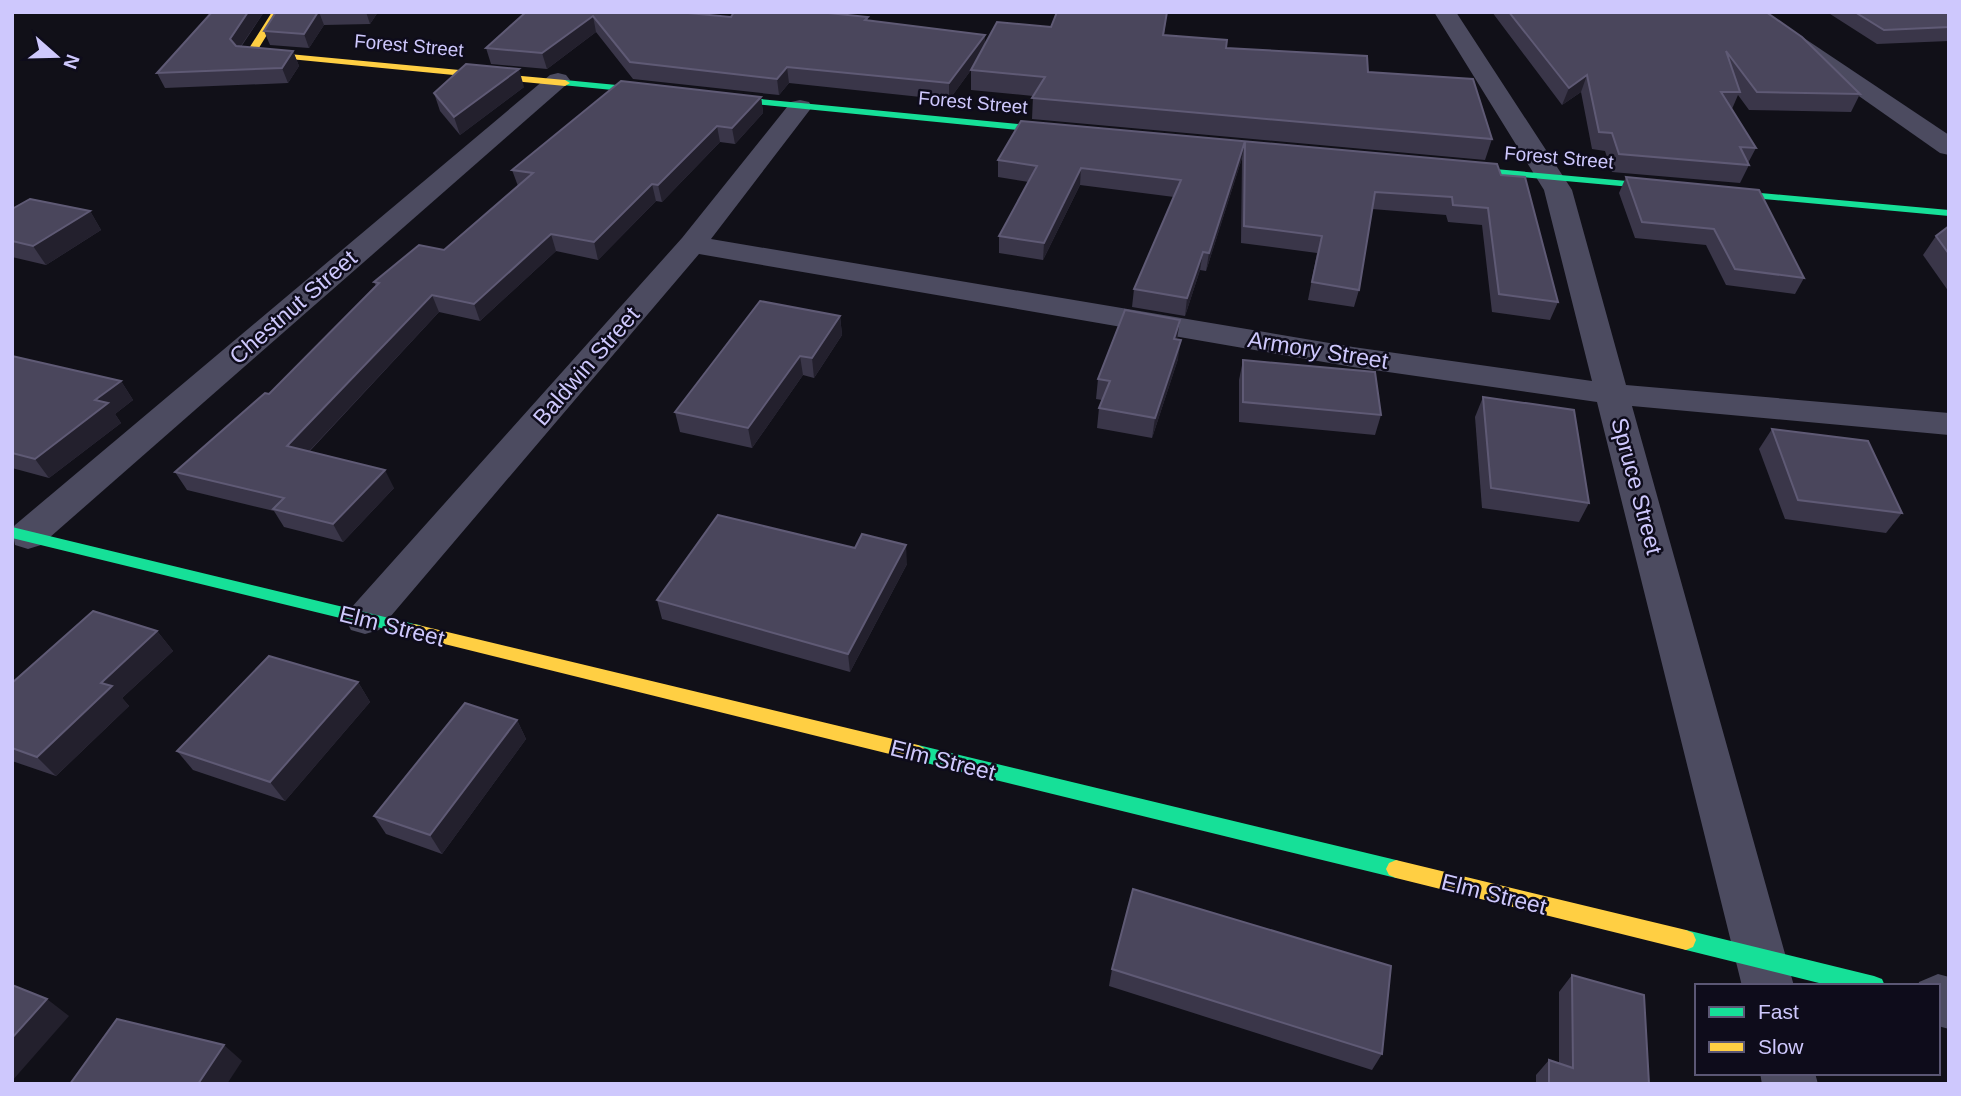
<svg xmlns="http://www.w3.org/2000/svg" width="1961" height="1096" font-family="Helvetica,sans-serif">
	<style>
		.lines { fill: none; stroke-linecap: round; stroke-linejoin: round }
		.street { fill: #4c4b60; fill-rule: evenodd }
		.fast { fill: #16e098; fill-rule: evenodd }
		.slow { fill: #ffcf43; fill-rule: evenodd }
		.wall { fill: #3a3649 }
		.shaded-wall { fill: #23202d }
		.building { fill: #4a465c; stroke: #5f5a75; stroke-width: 2 }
		.labels { text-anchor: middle; stroke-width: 5; stroke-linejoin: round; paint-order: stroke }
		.far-street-label { font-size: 19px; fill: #cec8fd; stroke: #0e0c1b }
		.street-label { font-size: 23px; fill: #cec8fd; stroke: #0e0c1b }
	</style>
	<rect width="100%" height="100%" fill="#111018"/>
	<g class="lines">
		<!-- street -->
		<g class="street">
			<path d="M1434 12H1456L1572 190 1626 385 1949 413V435L1632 406 1794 986H1742L1597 402 1353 367 699 254 379 630 365 634 351 630 345 619 351 608 682 238 791 102 800 100 809 102 812 107 711 239 1353 347 1592 381 1544 190Z"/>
			<path d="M1739 12H1765L1949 135V155L1940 153Z"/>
			<path d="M558 73 566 75 570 80 566 85 41 545 28 549 15 545 12 529 15 525 550 75Z"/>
			<path d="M1938 974 1949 977V1029L1938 1026V986H1918L1919 982Z"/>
			<path d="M1760 1073H1815L1818 1084H1762Z"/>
		</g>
		<!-- fast -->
		<g class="fast">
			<path d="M565 80 1069 129 1074 132 1069 135 562 85V81Z"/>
			<path d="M1450 165 1949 210V216L1446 170 1445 168Z"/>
			<path d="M12 527 414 624 420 625 422 630 420 635 414 636 12 538Z"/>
			<path d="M918 745 1396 860 1403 863 1406 869 1403 875 1396 878 918 761 912 758 909 753 912 748Z"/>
			<path d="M1686 930 1874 976 1882 979 1885 986H1831L1686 950 1679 947 1676 940 1679 933Z"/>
		</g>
		<!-- slow -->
		<g class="slow">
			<path d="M272 12H281L257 51 565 80 570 83 565 86 248 55 246 53Z"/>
			<path d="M414 624 918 745 924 748 927 753 924 758 918 761 408 635 406 630 408 625Z"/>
			<path d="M1396 860 1686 930 1693 933 1696 940 1693 947 1686 950 1396 878 1389 875 1386 869 1389 863Z"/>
		</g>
	</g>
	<!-- wall -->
	<g class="wall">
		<path d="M212 12H264L241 47 293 51 299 66 288 83 165 88 157 73Z"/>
		<path d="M276 12H378L370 24 324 25 309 48 270 45 264 31Z"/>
		<path d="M526 12 731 17H868V21L985 35V44L1051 27 1167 12 1164 35 1226 48 1368 72 1492 139 1485 160 1032 119 1033 96 971 90V70L949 100 789 83 779 95 633 79 596 32 547 69 491 64 486 48Z"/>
		<path d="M1492 12H1766L1860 94 1851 112 1749 110 1738 95 1732 109 1756 148 1748 163 1749 165 1740 183 1612 172 1605 151 1592 149 1581 92 1562 105Z"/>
		<path d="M1827 12H1949V41L1877 44Z"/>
		<path d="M524 87 460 135 440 111 434 93Z"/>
		<path d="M761 97 763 113 735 144 720 142 662 202 656 201 598 260 556 251 480 321 439 312 309 452 394 488 343 542 284 527 274 511 187 490 175 472 269 394 376 286 374 282 444 250 518 186 512 170Z"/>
		<path d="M1021 121 1497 164 1501 175 1558 302 1550 320 1492 312 1482 225 1448 222 1446 215 1372 209 1359 290 1354 307 1308 300 1317 253 1241 243 1242 158 1206 271 1200 270 1185 316 1132 307 1134 289 1174 197 1080 185 1043 260 999 253V236L1029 182 998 177V160Z"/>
		<path d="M1626 177 1804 278 1795 294 1726 285 1706 245 1635 238 1619 193Z"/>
		<path d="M12 209 90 211 101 230 46 265 12 257Z"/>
		<path d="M1949 226V292L1923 255 1936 236Z"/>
		<path d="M840 316 842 335 814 378 803 375 752 448 680 432 675 412Z"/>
		<path d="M1180 320 1177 339 1178 359 1152 438 1097 428 1099 408 1102 400 1096 399 1098 379Z"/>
		<path d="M12 356 121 381 133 400 115 414 121 423 49 478 12 468Z"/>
		<path d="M1243 360 1381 415 1375 435 1239 422V380Z"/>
		<path d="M1483 397 1589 503 1579 522 1482 508 1475 417Z"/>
		<path d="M1772 429 1902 513 1886 533 1785 519 1759 449Z"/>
		<path d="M907 564 850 672 662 619 657 600Z"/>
		<path d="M157 631 173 651 122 698 129 706 56 776 12 761V683Z"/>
		<path d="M358 682 370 702 285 801 193 770 177 751Z"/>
		<path d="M517 720 526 739 442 854 386 834 374 816Z"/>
		<path d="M1112 969 1382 1054 1372 1070 1109 986Z"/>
		<path d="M1572 975 1649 1084H1536V1075L1549 1060 1559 1063V992Z"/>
	</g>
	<!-- shaded-wall -->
	<g class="shaded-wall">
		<path d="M248 12H264L236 53 230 39Z"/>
		<path d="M318 12H319L324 25 309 48 304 34Z"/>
		<path d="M366 12H378L370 24Z"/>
		<path d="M593 16 596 32 547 69 542 53Z"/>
		<path d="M985 35V51L949 100V83Z"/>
		<path d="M293 51 299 66 288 83 282 68Z"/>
		<path d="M787 67 789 83 779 95 777 79Z"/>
		<path d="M519 69 524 87 460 135 454 117Z"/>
		<path d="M1587 75 1581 92 1562 105 1569 88Z"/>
		<path d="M761 97 763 113 735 144 732 128Z"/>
		<path d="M717 126 720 142 662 202 658 185Z"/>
		<path d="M1245 141 1242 158 1206 271 1209 253Z"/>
		<path d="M1081 168 1080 185 1043 260 1044 243Z"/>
		<path d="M652 184 656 201 598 260 594 242Z"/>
		<path d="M90 211 101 230 46 265 33 246Z"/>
		<path d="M551 234 556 251 480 321 474 304Z"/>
		<path d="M1203 252 1200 270 1185 316 1187 298Z"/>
		<path d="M432 295 439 312 297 464 287 446Z"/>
		<path d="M840 316 842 335 814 378 812 358Z"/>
		<path d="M1180 320 1177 339H1174Z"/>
		<path d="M1181 340 1178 359 1152 438 1155 418Z"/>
		<path d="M800 356 803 375 752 448 748 428Z"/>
		<path d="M121 381 133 400 115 414 121 423 49 478 35 459 95 400Z"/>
		<path d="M385 470 394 488 343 542 333 524Z"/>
		<path d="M906 545 907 564 850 672 848 654Z"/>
		<path d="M157 631 173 651 122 698 129 706 56 776 37 757 101 683Z"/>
		<path d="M358 682 370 702 285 801 270 782Z"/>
		<path d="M517 720 526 739 442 854 430 835Z"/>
		<path d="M47 999 69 1016 12 1081V1038Z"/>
		<path d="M224 1045 242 1061 227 1084H198Z"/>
	</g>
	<!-- building -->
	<g class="building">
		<path d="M212 12H248L230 39 236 46 293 51 282 68 157 73Z"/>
		<path d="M276 12H318L304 34 264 31Z"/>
		<path d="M526 12H677L731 17 734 12H818L868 17 865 20 985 35 949 83 787 67 777 79 630 62 593 16 542 53 486 48Z"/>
		<path d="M1057 12H1167L1163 35 1227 40 1226 48 1367 56 1368 72 1473 79 1492 139 1032 98 1045 77 971 70 997 22 1051 27Z"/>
		<path d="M1509 12H1766L1802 37 1860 94 1757 92 1726 51 1740 92H1721L1756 148 1740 147 1749 165 1619 154 1612 133 1599 132 1587 75 1569 88Z"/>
		<path d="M1855 12H1949V27L1884 30Z"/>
		<path d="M466 64 519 69 454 117 434 93Z"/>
		<path d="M621 81 761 97 732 128 717 126 658 185 652 184 594 242 551 234 474 304 432 295 287 446 385 470 333 524 273 509 284 498 175 472 265 393 269 394 379 283 374 282 419 245 444 250 533 173 512 170Z"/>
		<path d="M1021 121 1497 164 1501 175 1525 177 1558 302 1499 294 1488 208 1453 205 1452 197 1375 192 1359 290 1312 282 1322 236 1244 226 1245 141 1209 253 1203 252 1187 298 1134 289 1181 180 1081 168 1044 243 999 236 1037 166 998 160Z"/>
		<path d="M1626 177 1759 190 1804 278 1735 269 1714 229 1642 222Z"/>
		<path d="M30 199 90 211 33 246 12 241V209Z"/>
		<path d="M1949 226V254L1936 236Z"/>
		<path d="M760 301 840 316 812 358 800 356 748 428 675 412Z"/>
		<path d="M1125 310 1180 320 1174 339 1181 340 1155 418 1099 408 1110 381 1098 379Z"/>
		<path d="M12 356 121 381 95 400 108 403 35 459 12 453Z"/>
		<path d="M1243 360 1375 372 1381 415 1243 402Z"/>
		<path d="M1483 397 1574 410 1589 503 1491 488Z"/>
		<path d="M1772 429 1868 441 1902 513 1798 500Z"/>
		<path d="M718 515 855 548 862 534 906 545 848 654 657 600Z"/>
		<path d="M93 611 157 631 101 683 112 686 37 757 12 748V683Z"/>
		<path d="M269 656 358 682 270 782 177 751Z"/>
		<path d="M465 703 517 720 430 835 374 816Z"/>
		<path d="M1133 889 1391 966 1382 1054 1112 969Z"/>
		<path d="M1572 975 1644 995 1649 1084H1549V1060L1573 1068Z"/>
		<path d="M12 985 47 999 12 1038Z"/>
		<path d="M117 1019 224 1045 198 1084H70Z"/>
	</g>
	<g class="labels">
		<!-- far-street labels -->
		<g class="far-street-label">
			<text transform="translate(409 45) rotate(5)" y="7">Forest Street</text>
			<text transform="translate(973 102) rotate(5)" y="7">Forest Street</text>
			<text transform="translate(1559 157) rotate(5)" y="7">Forest Street</text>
		</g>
		<!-- street labels -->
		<g class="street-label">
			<text transform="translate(293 307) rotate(-41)" y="8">Chestnut Street</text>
			<text transform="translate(1318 350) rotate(9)" y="8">Armory Street</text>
			<text transform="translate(586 366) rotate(-49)" y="8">Baldwin Street</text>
			<text transform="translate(1637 486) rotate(75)" y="8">Spruce Street</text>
			<text transform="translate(392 626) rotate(14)" y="8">Elm Street</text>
			<text transform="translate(943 760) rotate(14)" y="8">Elm Street</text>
			<text transform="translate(1494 894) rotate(14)" y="8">Elm Street</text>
		</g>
	</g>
	<!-- border -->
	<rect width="1961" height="1096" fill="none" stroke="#cec8fd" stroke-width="28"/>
	<!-- legend -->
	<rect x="1695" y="984" width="245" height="91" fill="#0e0c1b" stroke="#5b5775" stroke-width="2"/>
	<rect x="1709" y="1007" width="35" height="10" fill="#16e098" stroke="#5b5775" stroke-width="2"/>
	<text x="1758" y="1019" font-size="21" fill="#cec8fd">Fast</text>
	<rect x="1709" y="1042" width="35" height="10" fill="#ffcf43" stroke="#5b5775" stroke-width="2"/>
	<text x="1758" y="1054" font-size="21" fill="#cec8fd">Slow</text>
	<!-- north arrow -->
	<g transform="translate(56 56) rotate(110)" stroke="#0e0c1b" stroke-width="5" paint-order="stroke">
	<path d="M0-5L12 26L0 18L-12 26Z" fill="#cec8fd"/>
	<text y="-10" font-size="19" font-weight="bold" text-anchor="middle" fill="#cec8fd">N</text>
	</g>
</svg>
